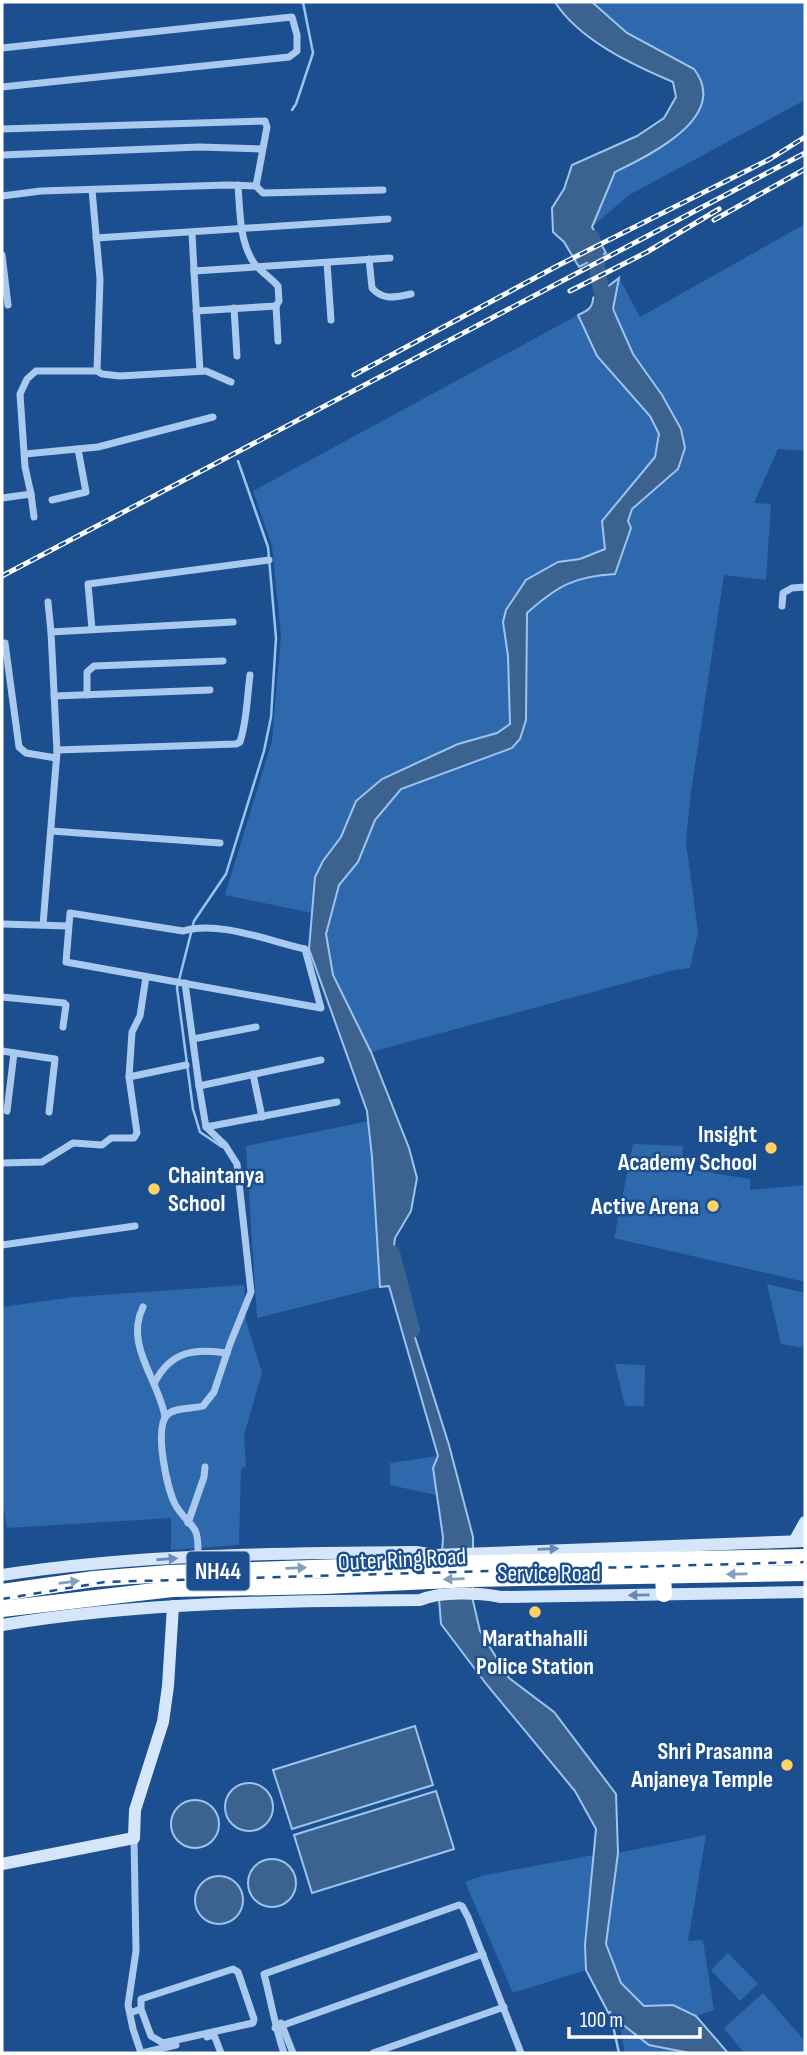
<svg xmlns="http://www.w3.org/2000/svg" width="807" height="2055" font-family="'Sofia Sans Condensed',sans-serif">
	<style>
		.green { fill: #2e69ad }
		.water { fill: #3c6290; stroke: #9cc4f0; stroke-width: 2 }
		.lines { fill: none; stroke-linecap: round; stroke-linejoin: round }
		.stream { stroke: #9cc4f0; stroke-width: 2.5 }
		.river { stroke: #3c6290; stroke-width: 16 }
		.street { stroke: #a9c9ee; stroke-width: 7 }
		.secondary { stroke: #d6e6fa; stroke-width: 12 }
		.highway { stroke: #fff; stroke-width: 16 }
		.rail-casing { stroke: #fff; stroke-width: 5 }
		.rail { stroke: #1b4f8f; stroke-width: 2.5; stroke-dasharray: 8; stroke-linecap: butt }
		.oneway { fill: #668bba }
		.oneway2 { fill: #829ec1 }
		.poi-dot { fill: #ffd166; stroke: #1b4f8f; stroke-width: 2.5 }
		.labels { text-anchor: middle; stroke-width: 5; stroke-linejoin: round; paint-order: stroke }
		.shield { fill: #1b4f8f; stroke: #bbcadd; stroke-width: 2 }
		.shield-label { font-size: 23px; font-weight: bold; fill: #fff }
		.poi-label { font-size: 24px; font-weight: bold; fill: #fff; stroke: #1b4f8f; text-anchor: end }
		.street-label { font-size: 24px; fill: #fff; stroke: #1b4f8f }
	</style>
	<rect width="100%" height="100%" fill="#1b4f8f"/>
	<!-- green -->
	<g class="green">
		<path d="M592 2H805V100L629 195 592 227 615 172 641 159 694 69 627 33Z"/>
		<path d="M805 224V451L778 449 754 503 771 504 766 580 724 575 691 792 686 842 698 932 690 968 674 970 371 1052 333 975 326 934 339 885 358 862 375 820 401 789 512 748 526 720 527 613C556 587 576 576 615 574L632 509 678 469 662 395 633 354 613 309 619 278 640 317Z"/>
		<path d="M578 315 597 356 650 416 659 434 655 457 602 521 605 549 580 559 558 562 526 580 506 610 503 622 508 656 510 724 497 733 458 744 383 779 356 801 341 837 323 861 315 877 312 913 225 895 272 741 281 636 272 546 253 491Z"/>
		<path d="M369 1121 380 1287 257 1318 246 1146Z"/>
		<path d="M633 1144 683 1146 681 1168 750 1179V1190L805 1185V1282L614 1238Z"/>
		<path d="M767 1284 805 1293V1348L781 1344Z"/>
		<path d="M244 1285 246 1321 262 1373 244 1435 246 1466 241 1469 239 1545 171 1550V1518L7 1528 2 1496V1307L74 1297Z"/>
		<path d="M615 1364 645 1365 644 1406H625Z"/>
		<path d="M438 1456 433 1468 436 1495 390 1485V1463Z"/>
		<path d="M706 1835 688 1941 703 1940 714 2010 696 2016 673 2005 644 2006 621 1983 606 1944 618 1853Z"/>
		<path d="M594 1855 585 1945 586 1970 513 1993 465 1882 485 1875Z"/>
		<path d="M728 1953 758 1984 740 2001 711 1970Z"/>
		<path d="M763 1993 805 2041V2053H744L724 2028Z"/>
		<path d="M619 2021 649 2045 690 2053H625Z"/>
	</g>
	<!-- water -->
	<g class="water">
		<path d="M555 2H592L627 33 694 69C731 117 648 156 615 172L592 227 606 253 579 267 564 242 553 232 552 208 564 189 572 165 637 136 664 118 676 97 673 82C633 65 579 40 555 2Z"/>
		<path d="M619 278 613 309 633 354 662 395 681 429 685 448 678 469 632 509 628 521 631 528 615 574C575 576 557 586 527 613L526 720 520 739 512 748 401 789 375 820 358 862 339 885 326 934 333 975 371 1052 409 1148 417 1178 411 1211 395 1238 393 1254 402 1296 449 1445 473 1537V1601L480 1631 509 1678 554 1712 616 1794 618 1853 606 1944 621 1983 644 2006 673 2005 696 2016 728 2053H690L649 2045 609 2014 586 1970 585 1945 596 1829 575 1791 487 1685 441 1624 439 1599 443 1537 433 1468 438 1456 389 1286 380 1287 372 1157 367 1111 309 949 315 877 323 861 341 837 356 801 382 779 458 744 497 733 510 724 508 656 503 622 506 610 526 580 558 562 580 559 605 549 602 521 655 457 659 434 650 416 597 356 578 315C587 311 593 308 593 298Z"/>
		<path d="M415 1726 433 1785 292 1829 273 1770Z"/>
		<circle cx="249" cy="1807" r="24"/>
		<path d="M436 1791 454 1849 312 1893 294 1835Z"/>
		<circle cx="195" cy="1824" r="24"/>
		<circle cx="272" cy="1883" r="24"/>
		<circle cx="219" cy="1900" r="24"/>
	</g>
	<g class="lines">
		<!-- stream -->
		<g class="stream">
			<path d="M292 110 296 104 313 53 303 2"/>
			<path d="M222 1147 200 1132 193 1109 177 988 194 921 226 874 264 751 271 717 276 638 268 547 238 461"/>
			<path d="M610 2012 619 2053"/>
		</g>
		<!-- river -->
		<g class="river">
			<path d="M592 238 605 313"/>
			<path d="M392 1253 412 1330"/>
		</g>
		<!-- street -->
		<g class="street">
			<path d="M2 48 292 17 297 35V51L289 57 2 87"/>
			<path d="M2 129 265 121 267 127 256 186"/>
			<path d="M2 155 199 147 262 149"/>
			<path d="M238 185C240 210 239 241 254 263 260 271 271 278 278 286L279 301 276 306"/>
			<path d="M2 196 41 191 227 185 256 186 263 193 383 190"/>
			<path d="M192 233 194 271 390 258"/>
			<path d="M96 238 388 219"/>
			<path d="M2 255 8 305"/>
			<path d="M369 259 372 288C383 301 396 297 411 294"/>
			<path d="M327 263 331 320"/>
			<path d="M194 271 200 371"/>
			<path d="M234 308 237 356"/>
			<path d="M196 311 276 306 278 341"/>
			<path d="M97 371 102 374 120 376 206 371 231 382"/>
			<path d="M25 454 98 447 213 417"/>
			<path d="M31 494 34 517"/>
			<path d="M2 498 31 494 25 467 20 394 27 379 36 371H97L100 279 92 190"/>
			<path d="M52 500 86 492 78 449"/>
			<path d="M48 602 51 632"/>
			<path d="M782 606 783 593 792 588 805 587"/>
			<path d="M92 629 88 584 269 560"/>
			<path d="M5 643 19 747 26 753 56 758"/>
			<path d="M87 695V672L94 666 223 661"/>
			<path d="M54 696 210 690"/>
			<path d="M57 750 236 744 240 742C247 721 247 697 250 675"/>
			<path d="M51 831 220 843"/>
			<path d="M70 913 183 931C218 920 269 941 305 949L321 1008 66 962Z"/>
			<path d="M2 924 68 926"/>
			<path d="M43 925 57 752 51 632 233 622"/>
			<path d="M185 983 199 1086 321 1060"/>
			<path d="M2 997 64 1003 66 1005 63 1027"/>
			<path d="M193 1039 256 1027"/>
			<path d="M2 1051 55 1059 49 1112"/>
			<path d="M253 1074 262 1117"/>
			<path d="M129 1077 132 1032 140 1016 146 977"/>
			<path d="M199 1086 206 1127 337 1102"/>
			<path d="M7 1111 14 1053"/>
			<path d="M2 1163 42 1162 73 1143 102 1145 111 1138H134L137 1133 129 1077 186 1065"/>
			<path d="M2 1245 135 1226"/>
			<path d="M143 1307C124 1345 159 1380 165 1417"/>
			<path d="M155 1382C171 1351 195 1348 227 1353"/>
			<path d="M188 1523 204 1477 205 1467"/>
			<path d="M198 1557C198 1549 199 1538 195 1530 189 1521 180 1514 175 1504 167 1488 154 1429 167 1415 174 1407 193 1409 203 1406L214 1392 230 1344 251 1292 237 1164 225 1145 206 1127"/>
			<path d="M134 1838 136 1951 128 2005 133 2029 141 2053"/>
			<path d="M130 2013 141 2009V1999L233 1969 238 1972 254 2019 253 2023 163 2043 151 2036 141 2009"/>
			<path d="M281 2023 293 2053"/>
			<path d="M275 2028 483 1954"/>
			<path d="M207 2037 214 2035 221 2053"/>
			<path d="M142 2053 176 2045"/>
			<path d="M284 2053C275 2027 271 2001 264 1974L459 1905 462 1906 468 1917 521 2053"/>
			<path d="M373 2053 504 2007"/>
		</g>
		<!-- secondary -->
		<g class="secondary">
			<path d="M795 1540 805 1522"/>
			<path d="M2 1575C139 1554 278 1553 416 1552L435 1555 805 1541"/>
			<path d="M2 1625C140 1602 280 1601 420 1600 441 1591 479 1593 501 1597L805 1592"/>
			<path d="M2 1864 134 1838 135 1810 163 1722 168 1686 173 1606"/>
		</g>
		<!-- highway -->
		<g class="highway">
			<path d="M663 1576 664 1594"/>
			<path d="M2 1592 94 1579 169 1573 429 1564 805 1557"/>
			<path d="M2 1609 172 1589 324 1586 472 1579 805 1573"/>
		</g>
		<!-- rail casing -->
		<g class="rail-casing">
			<g id="rail">
				<path d="M714 220 805 169"/>
				<path d="M570 291 647 252 719 209"/>
				<path d="M354 375 559 265 770 159 805 137"/>
				<path d="M2 576 805 153"/>
				<path d="M2 1599 105 1582 805 1562"/>
			</g>
		</g>
		<!-- rail -->
		<use href="#rail" class="rail"/>
	</g>
	<!-- one-way arrows -->
	<defs><path id="oneway-solid" d="M-6-.8H1V-3.2L6.5 0L1 3.2V.8H-6Z" transform="scale(1.75)"/></defs>
	<g class="oneway">
		<use href="#oneway-solid" transform="translate(548 1549) rotate(-2)"/>
		<use href="#oneway-solid" transform="translate(167 1559) rotate(-4)"/>
		<use href="#oneway-solid" transform="translate(639 1595) rotate(179)"/>
	</g>
	<g class="oneway2">
		<use href="#oneway-solid" transform="translate(296 1568) rotate(-2)"/>
		<use href="#oneway-solid" transform="translate(737 1574) rotate(179)"/>
		<use href="#oneway-solid" transform="translate(454 1579) rotate(178)"/>
		<use href="#oneway-solid" transform="translate(69 1582) rotate(-7)"/>
	</g>
	<!-- markers -->
	<g class="poi-dot">
		<circle cx="771" cy="1148" r="7"/>
		<circle cx="154" cy="1189" r="7"/>
		<circle cx="713" cy="1206" r="7"/>
		<circle cx="535" cy="1612" r="7"/>
		<circle cx="787" cy="1765" r="7"/>
	</g>
	<g class="labels">
		<!-- shield labels -->
		<rect class="shield" x="186.5" y="1551.5" width="63" height="39" rx="5"/>
		<g class="shield-label">
			<text x="218" y="1579">NH44</text>
		</g>
		<!-- poi labels -->
		<g class="poi-label">
			<text x="757" y="1142">Insight<tspan x="757" dy="28">Academy School</tspan></text>
			<text x="168" y="1183" text-anchor="start">Chaintanya<tspan x="168" dy="28">School</tspan></text>
			<text x="699" y="1214">Active Arena</text>
			<text x="535" y="1646" text-anchor="middle">Marathahalli<tspan x="535" dy="28">Police Station</tspan></text>
			<text x="773" y="1759">Shri Prasanna<tspan x="773" dy="28">Anjaneya Temple</tspan></text>
		</g>
		<!-- street labels -->
		<g class="street-label">
			<text transform="translate(402 1559) rotate(-3)" y="8">Outer Ring Road</text>
			<text x="549" y="1581">Service Road</text>
		</g>
	</g>
	<!-- border -->
	<rect width="807" height="2055" fill="none" stroke="#ffffff" stroke-width="7"/>
	<!-- scale -->
	<path d="M569 2027v10h131v-10" fill="none" stroke="#ffffff" stroke-width="3.5"/>
	<text x="580" y="2027" font-size="21" fill="#ffffff" stroke="#1b4f8f" stroke-width="5" paint-order="stroke">100 m</text>
</svg>
